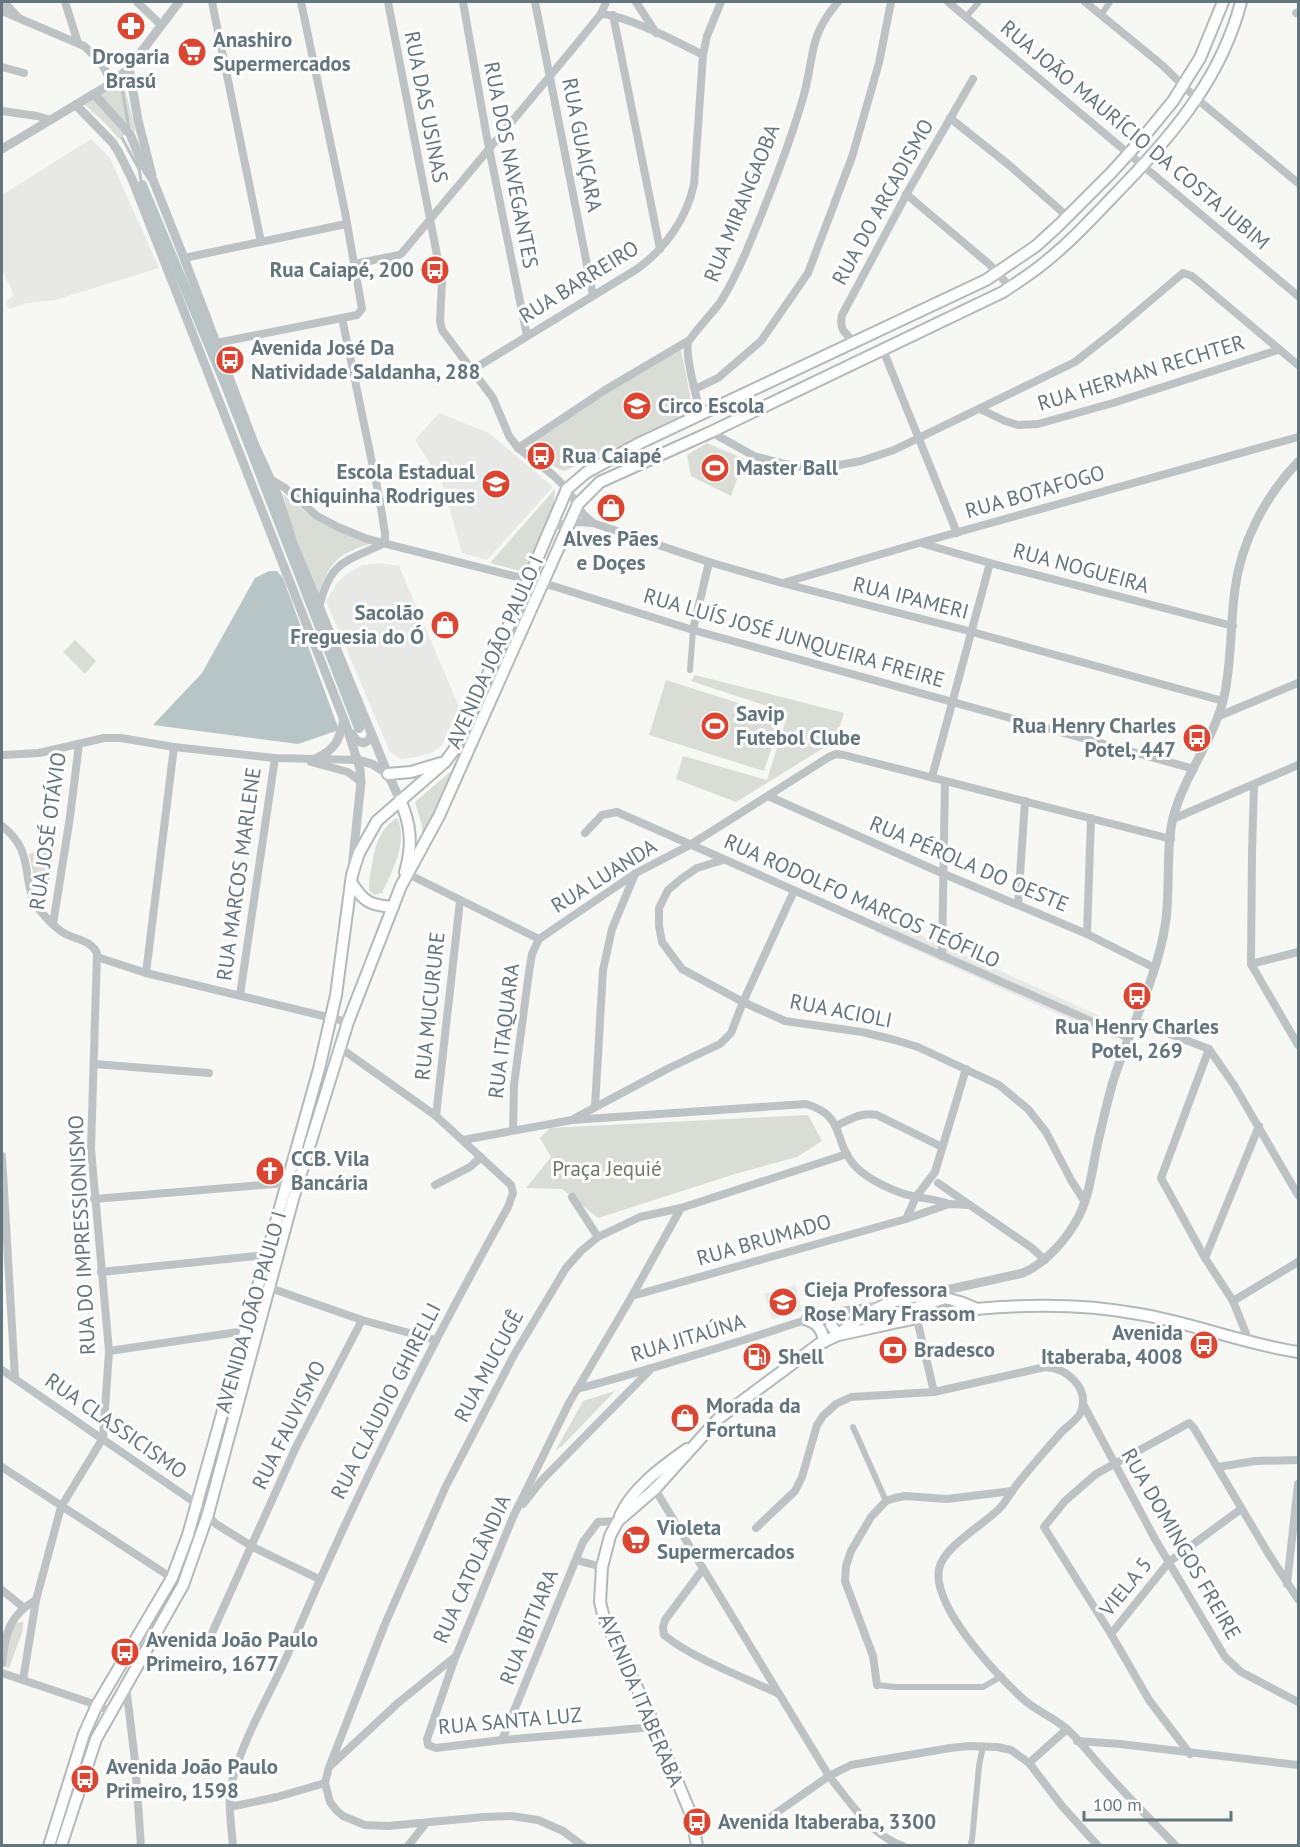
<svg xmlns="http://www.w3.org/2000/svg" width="1300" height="1847" font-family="'PT Sans',sans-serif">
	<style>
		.built { fill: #e8e8e7 }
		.green { fill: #d9ddd5 }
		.water { fill: #b7c5c7 }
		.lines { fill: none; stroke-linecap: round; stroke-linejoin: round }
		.stream { stroke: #b7c5c7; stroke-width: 3 }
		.canal { stroke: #b7c5c7; stroke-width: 10 }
		.secondary-casing { stroke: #b2b9bc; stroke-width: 14 }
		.pedestrian { stroke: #bdc3c5; stroke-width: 6 }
		.minor { stroke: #bdc3c5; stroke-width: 8 }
		.tertiary { stroke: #bdc3c5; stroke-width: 9 }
		.secondary { stroke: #fff; stroke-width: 10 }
		.labels { text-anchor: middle; stroke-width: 6; stroke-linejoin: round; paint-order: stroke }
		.poi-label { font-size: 21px; font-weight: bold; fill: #63757d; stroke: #fff; text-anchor: start }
		.street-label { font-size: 21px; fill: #63757d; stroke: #fff }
		.park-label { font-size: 21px; fill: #6c7b66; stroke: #fff }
	</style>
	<rect width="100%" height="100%" fill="#f7f7f4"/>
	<!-- built -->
	<g class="built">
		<path d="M91 139 110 158 159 268 55 300 27 303 9 309 6 302 14 295 2 270V195Z"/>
		<path d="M439 413 489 433 553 487 487 560 462 553 442 482 415 440Z"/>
		<path d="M380 563 399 566 459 707 442 745 431 753 416 757 401 759 390 752 326 601 337 583 348 573 363 565Z"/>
		<path d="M883 918 1122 1026 1116 1040 875 932Z"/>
		<path d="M795 1285 802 1311 772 1319 764 1294Z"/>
	</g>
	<!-- green -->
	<g class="green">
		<path d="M122 78 136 132 125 122 127 131 122 138H118L106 124 84 104Z"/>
		<path d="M681 350 690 395 691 411 609 452 564 471C550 466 539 456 531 444L536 433Z"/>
		<path d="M707 443 744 459 731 496 691 476 687 455Z"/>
		<path d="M555 489C555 517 535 547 524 572L490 563Z"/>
		<path d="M283 494C311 519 335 531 370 544 336 554 330 563 318 595L292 528Z"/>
		<path d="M75 640 96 661 85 674 63 652Z"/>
		<path d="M695 675 844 713 835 741 736 802 676 779 683 756 767 780 788 713 691 681Z"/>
		<path d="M666 680 782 717 764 771 649 735Z"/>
		<path d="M450 772 454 775 423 843 422 826 415 802Z"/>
		<path d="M397 818C409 842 392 871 382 893L374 895 369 890V884C373 861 374 831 397 818Z"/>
		<path d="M56 844 45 903 40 904 29 854Z"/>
		<path d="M808 1115 822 1141 797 1157 735 1174 598 1218 562 1189 526 1188 551 1157 540 1138 550 1128Z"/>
		<path d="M615 1391 563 1445 556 1450 583 1401Z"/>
		<path d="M23 1622V1630L9 1668 2 1666 14 1623Z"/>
	</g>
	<!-- water -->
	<path class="water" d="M269 571H277L283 578 339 730 298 744 153 725 202 673 255 578Z"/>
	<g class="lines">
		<!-- stream -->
		<g class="stream">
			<path d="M121 83 129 129"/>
			<path d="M122 138 139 169 142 185"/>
			<path d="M137 161 139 169"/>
		</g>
		<!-- canal -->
		<path class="canal" d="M142 185 225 383 359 728"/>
		<!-- secondary casing -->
		<g class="secondary-casing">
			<g id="secondary">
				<path d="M388 774 411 772 441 763"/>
				<path d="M400 800C411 824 413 846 405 872"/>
				<path d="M351 882C364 902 369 905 393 907"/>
				<path d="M832 1314 831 1325 838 1335"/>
				<path d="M807 1320C818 1323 823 1331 824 1342"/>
				<path d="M877 1321 942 1299"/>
				<path d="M840 1333C882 1299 923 1284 975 1308"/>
				<path d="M620 1516C632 1488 663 1466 687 1449"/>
				<path d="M49 1846 84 1734 97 1705 172 1578 188 1535 319 1069 336 995 352 875 359 853 377 821 445 762 454 750 477 700 567 489 587 472 640 443 986 280 1036 246 1059 225 1111 173 1141 140 1173 101 1200 58 1223 2"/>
				<path d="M61 1846 96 1739 183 1585 208 1514 293 1199 348 1022 401 886 439 816 578 504 600 482 711 432 1003 292C1016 283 1031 274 1044 263 1073 240 1099 211 1125 184 1177 130 1222 75 1241 2"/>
				<path d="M697 1846 692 1817 649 1713 604 1618 600 1602 602 1567 610 1536 618 1521 655 1489 718 1419 819 1344 838 1335C883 1326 930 1313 976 1309 1030 1304 1086 1304 1139 1314 1193 1323 1244 1344 1298 1352"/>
			</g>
		</g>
		<!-- pedestrian -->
		<g class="pedestrian">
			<path d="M1101 15 1110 2"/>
			<path d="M966 17 979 2"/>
			<path d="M690 670 693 630"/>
			<path d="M853 1427 886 1501"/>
			<path d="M877 1685 895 1687H983L1002 1676"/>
			<path d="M970 1846 972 1840 979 1766 983 1746"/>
		</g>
		<!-- minor -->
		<g class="minor">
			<path d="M4 2 17 16"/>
			<path d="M65 2 78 43"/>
			<path d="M137 2 160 24"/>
			<path d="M212 2 261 242"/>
			<path d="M388 2 442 281 440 321 442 330 493 398 509 436 518 448 553 475 567 489 583 514 593 523"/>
			<path d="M463 2 487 138 527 336"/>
			<path d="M535 2 593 295"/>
			<path d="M636 2 656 33"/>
			<path d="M948 2 1298 296"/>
			<path d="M1085 2 1162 65 1197 99 1298 183"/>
			<path d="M2 11 84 46 100 61 112 83"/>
			<path d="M1296 13 1298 12"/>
			<path d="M601 14C625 15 680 43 703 55"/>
			<path d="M613 15 660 249"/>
			<path d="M2 67 24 73"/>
			<path d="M2 111 37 116 51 120"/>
			<path d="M950 118 1009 165 1068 217"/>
			<path d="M906 194 989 264 1010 287"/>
			<path d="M184 258 346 224"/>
			<path d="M354 264 399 255 402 253 570 52 601 14 606 2"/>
			<path d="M342 318 379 496 385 533V543"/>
			<path d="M855 342C844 333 839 329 842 315L911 186 973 79"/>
			<path d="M216 343 357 315 362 309 345 212 301 2"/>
			<path d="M883 350 957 533"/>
			<path d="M472 370 637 269C665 249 687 218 694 184L703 55 707 36 721 2"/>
			<path d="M695 389 718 378 761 341 808 273 852 157 879 63 891 2"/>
			<path d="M980 409 1005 421 1018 425 1038 424 1113 403 1278 350"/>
			<path d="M701 415C697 398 685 358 688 343 690 337 713 312 719 304 730 288 738 270 746 252 767 202 788 150 803 98 815 57 807 38 838 2"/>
			<path d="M711 432 754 456 785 464 803 467H828L861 461 894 450 1075 362 1117 329 1183 273 1192 276 1298 365"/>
			<path d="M518 448 605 390 688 341"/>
			<path d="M270 479 285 488 317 516 338 527 367 539 553 586 693 630 1194 769"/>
			<path d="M551 526 576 522 593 523 709 562 782 583 965 630 1223 701"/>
			<path d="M924 544 990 563 1233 626"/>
			<path d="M783 583 919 543 1298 437"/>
			<path d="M319 607C331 559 346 562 385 543"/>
			<path d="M693 630 709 562"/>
			<path d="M1219 716 1298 683"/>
			<path d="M2 755 39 753 104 738H121L174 747 275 758 358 760"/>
			<path d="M311 762 348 772 361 782"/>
			<path d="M932 777 990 563"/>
			<path d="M1254 785 1252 853 1251 964 1298 1045"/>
			<path d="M768 796 944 874 1087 934 1155 968"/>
			<path d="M1173 819 1298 765"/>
			<path d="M2 826C37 853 19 880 39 909 45 917 54 926 62 932 74 940 90 939 97 953L91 1149 109 1351 103 1438 61 1507 36 1600 23 1680"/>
			<path d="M585 833 602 815 617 812 1129 1038"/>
			<path d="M723 860 697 868 681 879 668 890 659 908V926L662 942 682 969 743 1002 785 1021 862 1032 895 1040 918 1047 999 1085 1028 1109 1046 1132 1071 1180 1085 1202"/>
			<path d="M408 874 539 939"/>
			<path d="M1018 905 1025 801"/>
			<path d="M53 924 70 817 79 744"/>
			<path d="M1087 934 1091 818"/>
			<path d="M942 956 945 781"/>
			<path d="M97 957 146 973 348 1022"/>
			<path d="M1251 964 1298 952"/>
			<path d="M146 973 174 747"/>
			<path d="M240 995 275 758"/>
			<path d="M1136 1021 1209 1049 1234 1085 1298 1195"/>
			<path d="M1209 1049 1161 1178 1205 1258 1233 1301 1249 1341"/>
			<path d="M94 1064 209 1073"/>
			<path d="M966 1069 935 1172 916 1197 906 1219 949 1204 969 1205"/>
			<path d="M595 1107 603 970 612 929 635 874"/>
			<path d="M436 1116 460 901"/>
			<path d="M575 1118 669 1068 720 1044 731 1033 743 1002 794 891"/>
			<path d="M836 1126C850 1119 861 1112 877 1115L942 1147"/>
			<path d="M513 1130 514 1085 529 972 532 954 539 939 636 873 690 845 829 757 836 754 844 755 1171 839"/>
			<path d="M463 1140 572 1120 806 1104C847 1116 832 1141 855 1166 868 1180 898 1194 917 1197 929 1199 938 1200 949 1204"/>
			<path d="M2 1156 15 1378"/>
			<path d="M938 1183 1032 1248 1045 1260"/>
			<path d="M435 1185 470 1167 481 1157"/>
			<path d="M572 1197 598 1237"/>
			<path d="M94 1199 287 1183"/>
			<path d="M1205 1258 1259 1126"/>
			<path d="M101 1272 266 1255"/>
			<path d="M270 1288 362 1320 435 1340"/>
			<path d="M632 1296 906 1219"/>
			<path d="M1233 1301 1298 1262"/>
			<path d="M916 1315 934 1392"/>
			<path d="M109 1351 245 1331"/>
			<path d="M2 1370 197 1504 216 1524 253 1547 319 1579"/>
			<path d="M577 1389C635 1374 692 1356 750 1338 792 1325 835 1308 879 1306"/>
			<path d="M1083 1404 1155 1539 1225 1657 1241 1672 1298 1702"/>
			<path d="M2 1467 172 1578"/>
			<path d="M1218 1467 1255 1461 1298 1460"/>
			<path d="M653 1486 829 1776C850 1802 870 1835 903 1846"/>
			<path d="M523 1504 542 1480 649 1371"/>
			<path d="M756 1528 795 1491 802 1477 817 1425 823 1416 836 1404 851 1397 934 1392 1045 1367C1067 1368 1090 1388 1081 1412 1077 1421 1065 1427 1059 1435 1044 1452 1029 1469 1015 1487 1010 1494 1005 1503 999 1509 982 1526 944 1546 939 1569 932 1607 996 1674 1023 1699 1036 1711 1055 1718 1068 1730 1081 1742 1092 1757 1104 1770 1127 1796 1152 1821 1176 1846"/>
			<path d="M576 1560 602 1567"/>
			<path d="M703 1569 665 1620 663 1627 664 1635C692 1658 743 1677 777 1693"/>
			<path d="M1287 1584 1298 1484"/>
			<path d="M2 1590 23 1607"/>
			<path d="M212 1633 296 1447 362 1320"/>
			<path d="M1111 1634 1169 1562 1241 1509"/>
			<path d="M455 1658 427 1739 428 1745 436 1748 502 1740 654 1727"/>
			<path d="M2 1663C5 1634 9 1615 36 1600"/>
			<path d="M2 1673 97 1705 111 1712"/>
			<path d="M877 1685 873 1656 845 1581 846 1566 851 1551 871 1517 886 1501 895 1498 905 1496 947 1499 1012 1491"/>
			<path d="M126 1686 135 1761 141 1846"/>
			<path d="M502 1740 583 1542 598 1522 618 1521"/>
			<path d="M1077 1741 1120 1744 1298 1765"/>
			<path d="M1190 1754 1149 1700 1111 1634 1044 1527 1065 1501 1096 1474 1189 1423 1194 1428 1268 1553 1298 1599"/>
			<path d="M1029 1763 1067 1729"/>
			<path d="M330 1765 385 1624 446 1486 514 1355 566 1268 581 1251 598 1237 640 1217 681 1208 847 1154"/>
			<path d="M230 1807 277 1797 325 1783"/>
			<path d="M769 1818 829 1776 851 1765 950 1748 969 1746 997 1747 1011 1750 1029 1763 1062 1806 1098 1846"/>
			<path d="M233 1846C231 1823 227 1800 233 1778 245 1734 272 1691 290 1649 354 1497 428 1351 508 1207L513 1193 511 1185 436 1116 339 1047"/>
			<path d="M408 1846 426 1823"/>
			<path d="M583 1846 563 1831 538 1820 511 1816 484 1817 388 1826 365 1825 343 1816 337 1811 330 1802 325 1783 329 1767 398 1703 456 1656 513 1517 569 1403 632 1296 681 1208"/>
		</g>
		<!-- tertiary -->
		<g class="tertiary">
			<path d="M129 68 138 120 152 175"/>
			<path d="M94 94 130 134 141 161 153 180 184 258 254 443 278 496 293 543 388 774 400 800"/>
			<path d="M76 105 112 142 118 151 132 179 346 725 360 769 361 782 352 868"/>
			<path d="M2 149 112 83 129 68 179 2"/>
			<path d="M352 734 357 741 364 743 369 740 372 734"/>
			<path d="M317 758C336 749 339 740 344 720"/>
			<path d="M358 760 372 764 388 774"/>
			<path d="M928 1294 1023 1273C1047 1262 1067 1239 1079 1216 1089 1195 1092 1173 1096 1151 1101 1128 1106 1107 1112 1085 1128 1031 1156 982 1165 926 1171 891 1165 852 1173 818 1184 775 1214 740 1224 697 1232 661 1230 625 1235 589 1241 542 1266 495 1298 462"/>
		</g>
		<!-- secondary -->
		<use href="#secondary" class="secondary"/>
	</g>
	<!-- icons -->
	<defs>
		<g id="pharmacy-disc" transform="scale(1.5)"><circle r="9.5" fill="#da4631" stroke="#fff"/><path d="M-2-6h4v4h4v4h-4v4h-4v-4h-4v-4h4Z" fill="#fff"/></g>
		<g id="supermarket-disc" transform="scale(1.5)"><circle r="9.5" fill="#da4631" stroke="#fff"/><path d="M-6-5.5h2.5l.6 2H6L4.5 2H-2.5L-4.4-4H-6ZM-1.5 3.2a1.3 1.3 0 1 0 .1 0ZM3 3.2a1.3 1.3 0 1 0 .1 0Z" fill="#fff"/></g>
		<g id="bus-disc" transform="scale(1.5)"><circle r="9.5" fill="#da4631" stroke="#fff"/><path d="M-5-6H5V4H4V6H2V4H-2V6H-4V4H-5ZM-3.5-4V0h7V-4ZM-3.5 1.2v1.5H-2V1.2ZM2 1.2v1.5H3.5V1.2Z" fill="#fff"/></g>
		<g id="school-disc" transform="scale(1.5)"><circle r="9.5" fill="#da4631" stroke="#fff"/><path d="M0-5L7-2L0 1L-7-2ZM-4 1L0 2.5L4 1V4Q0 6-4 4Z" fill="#fff"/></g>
		<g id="stadium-disc" transform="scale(1.5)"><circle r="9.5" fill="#da4631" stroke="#fff"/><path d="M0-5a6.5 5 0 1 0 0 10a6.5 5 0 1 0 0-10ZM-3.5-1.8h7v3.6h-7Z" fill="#fff"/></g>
		<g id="shop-disc" transform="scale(1.5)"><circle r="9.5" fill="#da4631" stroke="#fff"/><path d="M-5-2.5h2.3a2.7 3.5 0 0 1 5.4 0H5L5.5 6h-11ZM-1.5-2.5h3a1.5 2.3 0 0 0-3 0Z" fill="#fff"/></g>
		<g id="church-disc" transform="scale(1.5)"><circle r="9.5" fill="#da4631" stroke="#fff"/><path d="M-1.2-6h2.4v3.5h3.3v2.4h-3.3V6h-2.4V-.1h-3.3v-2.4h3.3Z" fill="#fff"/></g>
		<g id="bank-disc" transform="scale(1.5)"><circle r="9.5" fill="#da4631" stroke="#fff"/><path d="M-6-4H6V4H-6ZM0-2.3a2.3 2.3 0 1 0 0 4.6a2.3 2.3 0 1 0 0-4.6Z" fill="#fff"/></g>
		<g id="fuel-disc" transform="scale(1.5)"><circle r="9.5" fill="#da4631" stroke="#fff"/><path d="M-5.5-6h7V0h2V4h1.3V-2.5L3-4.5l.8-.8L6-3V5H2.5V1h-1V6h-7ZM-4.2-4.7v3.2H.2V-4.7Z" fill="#fff"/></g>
	</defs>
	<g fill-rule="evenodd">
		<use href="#pharmacy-disc" x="131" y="26"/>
		<use href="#supermarket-disc" x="192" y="52"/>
		<use href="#bus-disc" x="435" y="270"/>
		<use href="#bus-disc" x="230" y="360"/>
		<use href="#school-disc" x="637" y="406"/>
		<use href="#bus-disc" x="541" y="456"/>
		<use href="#stadium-disc" x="715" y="468"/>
		<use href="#school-disc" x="496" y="484"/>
		<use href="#shop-disc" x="611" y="508"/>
		<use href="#shop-disc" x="445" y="625"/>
		<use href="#stadium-disc" x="715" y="726"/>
		<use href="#bus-disc" x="1197" y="738"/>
		<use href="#bus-disc" x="1137" y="996"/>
		<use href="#church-disc" x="270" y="1171"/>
		<use href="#school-disc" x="783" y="1302"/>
		<use href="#bus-disc" x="1204" y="1345"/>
		<use href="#bank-disc" x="893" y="1350"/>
		<use href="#fuel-disc" x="757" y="1357"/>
		<use href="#shop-disc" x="685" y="1418"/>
		<use href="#supermarket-disc" x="636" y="1540"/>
		<use href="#bus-disc" x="125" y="1652"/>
		<use href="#bus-disc" x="85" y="1779"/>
		<use href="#bus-disc" x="697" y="1822"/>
	</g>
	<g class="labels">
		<!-- poi labels -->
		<g class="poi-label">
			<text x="213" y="47">Anashiro<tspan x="213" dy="24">Supermercados</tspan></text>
			<text x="131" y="64" text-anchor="middle">Drogaria<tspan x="131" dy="24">Brasú</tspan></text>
			<text x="414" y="277" text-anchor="end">Rua Caiapé, 200</text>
			<text x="251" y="355">Avenida José Da<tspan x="251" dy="24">Natividade Saldanha, 288</tspan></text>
			<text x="658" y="413">Circo Escola</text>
			<text x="562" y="463">Rua Caiapé</text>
			<text x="736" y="475">Master Ball</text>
			<text x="475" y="479" text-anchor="end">Escola Estadual<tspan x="475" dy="24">Chiquinha Rodrigues</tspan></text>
			<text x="611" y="546" text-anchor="middle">Alves Pães<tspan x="611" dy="24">e Doçes</tspan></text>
			<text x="424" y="620" text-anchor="end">Sacolão<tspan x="424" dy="24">Freguesia do Ó</tspan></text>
			<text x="736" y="721">Savip<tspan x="736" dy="24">Futebol Clube</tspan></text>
			<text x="1176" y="733" text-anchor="end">Rua Henry Charles<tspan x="1176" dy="24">Potel, 447</tspan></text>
			<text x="1137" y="1034" text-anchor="middle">Rua Henry Charles<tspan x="1137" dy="24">Potel, 269</tspan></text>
			<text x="291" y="1166">CCB. Vila<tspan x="291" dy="24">Bancária</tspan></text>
			<text x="804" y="1297">Cieja Professora<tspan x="804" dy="24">Rose Mary Frassom</tspan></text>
			<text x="1183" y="1340" text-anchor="end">Avenida<tspan x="1183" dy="24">Itaberaba, 4008</tspan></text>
			<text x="914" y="1357">Bradesco</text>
			<text x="778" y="1364">Shell</text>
			<text x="706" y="1413">Morada da<tspan x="706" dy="24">Fortuna</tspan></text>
			<text x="657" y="1535">Violeta<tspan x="657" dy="24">Supermercados</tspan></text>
			<text x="146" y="1647">Avenida João Paulo<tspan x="146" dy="24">Primeiro, 1677</tspan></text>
			<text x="106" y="1774">Avenida João Paulo<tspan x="106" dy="24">Primeiro, 1598</tspan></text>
			<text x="718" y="1829">Avenida Itaberaba, 3300</text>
		</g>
		<!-- street labels -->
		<g class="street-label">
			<text transform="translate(426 107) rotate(79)" y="7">RUA DAS USINAS</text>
			<text transform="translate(1135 135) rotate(40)" y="7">RUA JOÃO MAURÍCIO DA COSTA JUBIM</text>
			<text transform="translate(582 145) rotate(79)" y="7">RUA GUAIÇARA</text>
			<text transform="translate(511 165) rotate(79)" y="7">RUA DOS NAVEGANTES</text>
			<text transform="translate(883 202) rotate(-61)" y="7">RUA DO ARCADISMO</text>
			<text transform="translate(742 203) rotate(-68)" y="7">RUA MIRANGAOBA</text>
			<text transform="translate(579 282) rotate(-32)" y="7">RUA BARREIRO</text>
			<text transform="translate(1141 373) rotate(-17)" y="7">RUA HERMAN RECHTER</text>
			<text transform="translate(1035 492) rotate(-16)" y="7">RUA BOTAFOGO</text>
			<text transform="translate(1081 568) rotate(15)" y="7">RUA NOGUEIRA</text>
			<text transform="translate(911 598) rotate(14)" y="7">RUA IPAMERI</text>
			<text transform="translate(794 638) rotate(16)" y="7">RUA LUÍS JOSÉ JUNQUEIRA FREIRE</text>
			<text transform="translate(495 652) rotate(-66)" y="7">AVENIDA JOÃO PAULO I</text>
			<text transform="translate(48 831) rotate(-82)" y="7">RUA JOSÉ OTÁVIO</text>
			<text transform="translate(969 864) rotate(23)" y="7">RUA PÉROLA DO OESTE</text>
			<text transform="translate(239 874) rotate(-82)" y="7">RUA MARCOS MARLENE</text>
			<text transform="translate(604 876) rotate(-32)" y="7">RUA LUANDA</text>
			<text transform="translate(862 901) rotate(24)" y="7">RUA RODOLFO MARCOS TEÓFILO</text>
			<text transform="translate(430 1006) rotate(-84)" y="7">RUA MUCURURE</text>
			<text transform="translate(841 1011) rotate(11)" y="7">RUA ACIOLI</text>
			<text transform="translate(504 1031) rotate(-83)" y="7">RUA ITAQUARA</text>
			<text transform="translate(82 1235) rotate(-93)" y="7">RUA DO IMPRESSIONISMO</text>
			<text transform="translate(764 1240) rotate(-16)" y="7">RUA BRUMADO</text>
			<text transform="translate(251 1312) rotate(-74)" y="7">AVENIDA JOÃO PAULO I</text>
			<text transform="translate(688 1338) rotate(-17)" y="7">RUA JITAÚNA</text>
			<text transform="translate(489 1366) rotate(-62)" y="7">RUA MUCUGÊ</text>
			<text transform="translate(386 1401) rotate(-63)" y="7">RUA CLÁUDIO GHIRELLI</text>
			<text transform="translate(289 1425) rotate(-64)" y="7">RUA FAUVISMO</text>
			<text transform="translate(116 1426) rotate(35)" y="7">RUA CLASSICISMO</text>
			<text transform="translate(1181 1544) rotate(60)" y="7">RUA DOMINGOS FREIRE</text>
			<text transform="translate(472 1569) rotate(-66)" y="7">RUA CATOLÂNDIA</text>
			<text transform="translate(1126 1587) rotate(-51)" y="7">VIELA 5</text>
			<text transform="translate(529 1627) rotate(-68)" y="7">RUA IBITIARA</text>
			<text transform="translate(641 1700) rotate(67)" y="7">AVENIDA ITABERABA</text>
			<text transform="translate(510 1721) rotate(-5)" y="7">RUA SANTA LUZ</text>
		</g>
		<!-- park labels -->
		<g class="park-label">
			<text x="607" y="1176">Praça Jequié</text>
		</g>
	</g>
	<!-- border -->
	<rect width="1300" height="1847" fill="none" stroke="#63757d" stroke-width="6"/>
	<!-- scale -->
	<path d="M1084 1811v9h147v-9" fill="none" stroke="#63757d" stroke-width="3"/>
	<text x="1093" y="1811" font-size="18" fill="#63757d" stroke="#ffffff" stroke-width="4.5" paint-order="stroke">100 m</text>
</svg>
